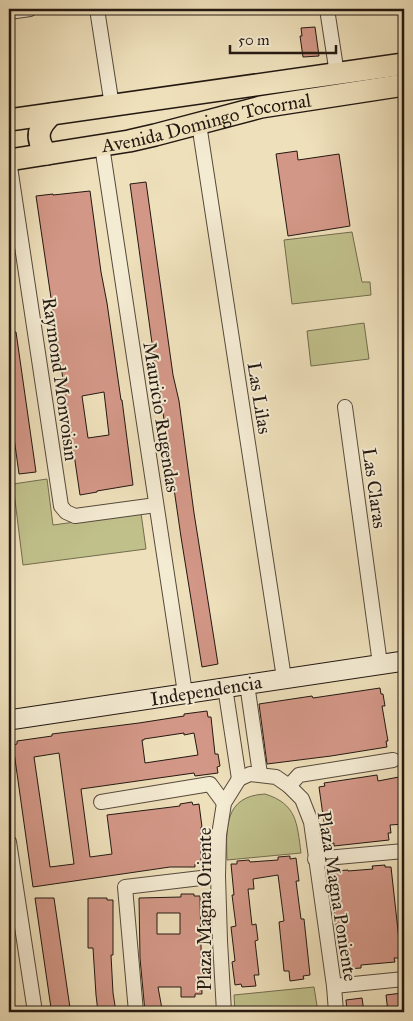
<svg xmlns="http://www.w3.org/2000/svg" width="413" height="1021" font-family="'IM FELL Great Primer',serif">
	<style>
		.green { fill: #c0c08b; stroke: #726c4e }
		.building { fill: #d39787; stroke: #231811; fill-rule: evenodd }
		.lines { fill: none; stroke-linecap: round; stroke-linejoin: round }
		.street-casing { stroke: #564a3c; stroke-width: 16 }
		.secondary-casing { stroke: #231811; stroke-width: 21 }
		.primary-casing { stroke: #231811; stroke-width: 24 }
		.street { stroke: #f4ebd3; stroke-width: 14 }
		.secondary { stroke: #f4ebd3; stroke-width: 19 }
		.primary { stroke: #eee0bb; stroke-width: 21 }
		.labels { text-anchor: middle; stroke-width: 4; stroke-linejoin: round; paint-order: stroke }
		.street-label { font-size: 19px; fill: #231811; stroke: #f4ebd3 }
	</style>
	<rect width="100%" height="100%" fill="#eee0bb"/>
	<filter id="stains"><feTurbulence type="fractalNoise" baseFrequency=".004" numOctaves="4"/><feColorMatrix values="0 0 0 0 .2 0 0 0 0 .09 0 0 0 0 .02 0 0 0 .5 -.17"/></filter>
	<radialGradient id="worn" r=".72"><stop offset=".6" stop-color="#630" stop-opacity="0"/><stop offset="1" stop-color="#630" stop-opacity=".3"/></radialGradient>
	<!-- green -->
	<g class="green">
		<path d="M352 232 362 282H370L371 295 292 304 284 240Z"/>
		<path d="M364 323 369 359 311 366 307 331Z"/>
		<path d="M47 479 53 525 141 513 146 549 23 565 13 484Z"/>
		<path d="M265 794C297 804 297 823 301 853L227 860C226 828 224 796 265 794Z"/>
		<path d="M314 987 318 1012H235L234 995Z"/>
	</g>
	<!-- building -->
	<g class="building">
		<path d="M315 27 319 56 303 57 300 36H302L301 28Z"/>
		<path d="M297 151 298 160 339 154 350 226 288 236 276 154Z"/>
		<path d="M146 182 173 375 179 401 194 513 218 664 202 667 181 537 161 399 157 371 156 372 130 184Z"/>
		<path d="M90 191 101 272 107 303 121 400H122L133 485 97 491V492L80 495 36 196 53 194V195ZM104 392 109 435 88 438 82 396Z"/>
		<path d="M9 332H16L36 472 19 474 9 401Z"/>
		<path d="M380 688 381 694H383L385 706H382L388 741H386L387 747 331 756 267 764 259 704 312 696 313 698Z"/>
		<path d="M207 711 208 717H211L215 754H218L220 766 217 767 218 773 195 776 194 773 81 789 90 857 112 854 107 815 180 806V804L192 802 193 805 199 804 202 827H201V864H195V867H170L33 887 13 745 17 744V741L52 736V734L139 723 184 716V714ZM184 733V735L194 733 198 755 145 763 142 740H144V739ZM59 753 74 864 50 867 34 757Z"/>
		<path d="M377 775 378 781 404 776V824L390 825 391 833H388L389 840 334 846V843L327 844 319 787 325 786 324 783Z"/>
		<path d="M290 856V859L296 858 299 881H296L301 919H304L310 975 303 976 304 979 290 981 289 971H284L279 922 284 921 278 875 253 879 254 889H248L252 925 256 924 258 940 255 941 259 975H254L256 986 242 987 241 984 235 985 232 962 235 961 231 927 236 926 232 895H234L231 864H237V861L249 860 250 862 278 860V857Z"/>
		<path d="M385 865V867H391L401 958H394L395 962 361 965V968L347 969V966L341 967 330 874H336V871L348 870V871L373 869 372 866Z"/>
		<path d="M181 894H194V896H200L202 994H195V997H181V987H158L162 1009 145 1012 140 958 139 898 181 897ZM157 913H180V934H157Z"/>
		<path d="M35 898H54L70 1008 55 1010V1007L51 1008Z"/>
		<path d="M88 898H107V900H113V955H111L113 993 116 1012H98L96 995 93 948H88Z"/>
		<path d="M402 993 404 1012H388L386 995Z"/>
		<path d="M362 998 364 1012H347L346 1000Z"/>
	</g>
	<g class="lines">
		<!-- street casing -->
		<g class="street-casing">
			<g id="street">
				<path d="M97 9 112 106"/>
				<path d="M327 9 337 74"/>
				<path d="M9 12 30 9"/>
				<path d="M199 124 284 678"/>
				<path d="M102 146 185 693"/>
				<path d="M9 160 61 506 66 512 75 516 156 505"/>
				<path d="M345 407 380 664"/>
				<path d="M247 684 260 774"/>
				<path d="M225 687 239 779"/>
				<path d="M239 779 250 774 276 777 289 786 302 799 311 822 334 986 336 1012"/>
				<path d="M289 786 299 775 393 760"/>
				<path d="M101 802 210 784 224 803"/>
				<path d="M9 842 35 1012"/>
				<path d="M315 859 404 851"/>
				<path d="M334 986 404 979"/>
				<path d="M136 1012 125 887 218 876"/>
				<path d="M224 1012 220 941 218 876 219 835 224 803 239 779"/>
			</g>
		</g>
		<!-- secondary casing -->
		<g class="secondary-casing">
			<path id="secondary" d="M9 720 404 661"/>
		</g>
		<!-- primary casing -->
		<g class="primary-casing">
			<g id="primary">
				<path d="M9 120 404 64"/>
				<path d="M47 154C34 138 38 127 52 114"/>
				<path id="s1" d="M9 160 129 141 155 135 261 107 404 85"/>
			</g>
		</g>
		<!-- street -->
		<use href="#street" class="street"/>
		<!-- secondary -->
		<use href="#secondary" class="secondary"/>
		<!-- primary -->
		<use href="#primary" class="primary"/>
	</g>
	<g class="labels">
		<!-- street labels -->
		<g class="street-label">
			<text dy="7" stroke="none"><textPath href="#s1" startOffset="201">Avenida Domingo Tocornal</textPath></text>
			<text transform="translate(61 379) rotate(82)" y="7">Raymond Monvoisin</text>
			<text transform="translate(260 398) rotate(81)" y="7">Las Lilas</text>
			<text transform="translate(162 417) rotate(81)" y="7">Mauricio Rugendas</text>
			<text transform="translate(375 488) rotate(82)" y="7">Las Claras</text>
			<text transform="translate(206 690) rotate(-9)" y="7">Independencia</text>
			<text transform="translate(338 896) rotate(81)" y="7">Plaza Magna Poniente</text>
			<text transform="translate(204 909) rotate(-90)" y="7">Plaza Magna Oriente</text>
		</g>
	</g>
	<!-- margin -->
	<rect width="413" height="1021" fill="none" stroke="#eee0bb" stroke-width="30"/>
	<rect x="10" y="10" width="393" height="1001" fill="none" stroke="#231811" stroke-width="2.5"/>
	<rect x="15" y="15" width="383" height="991" fill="none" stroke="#231811"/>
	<!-- scale -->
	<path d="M230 45v8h106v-8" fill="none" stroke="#231811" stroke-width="2.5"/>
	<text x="238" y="45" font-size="15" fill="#231811" stroke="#f4ebd3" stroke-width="4" paint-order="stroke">50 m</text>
	<rect width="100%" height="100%" filter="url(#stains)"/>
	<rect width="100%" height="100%" fill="url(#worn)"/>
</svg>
